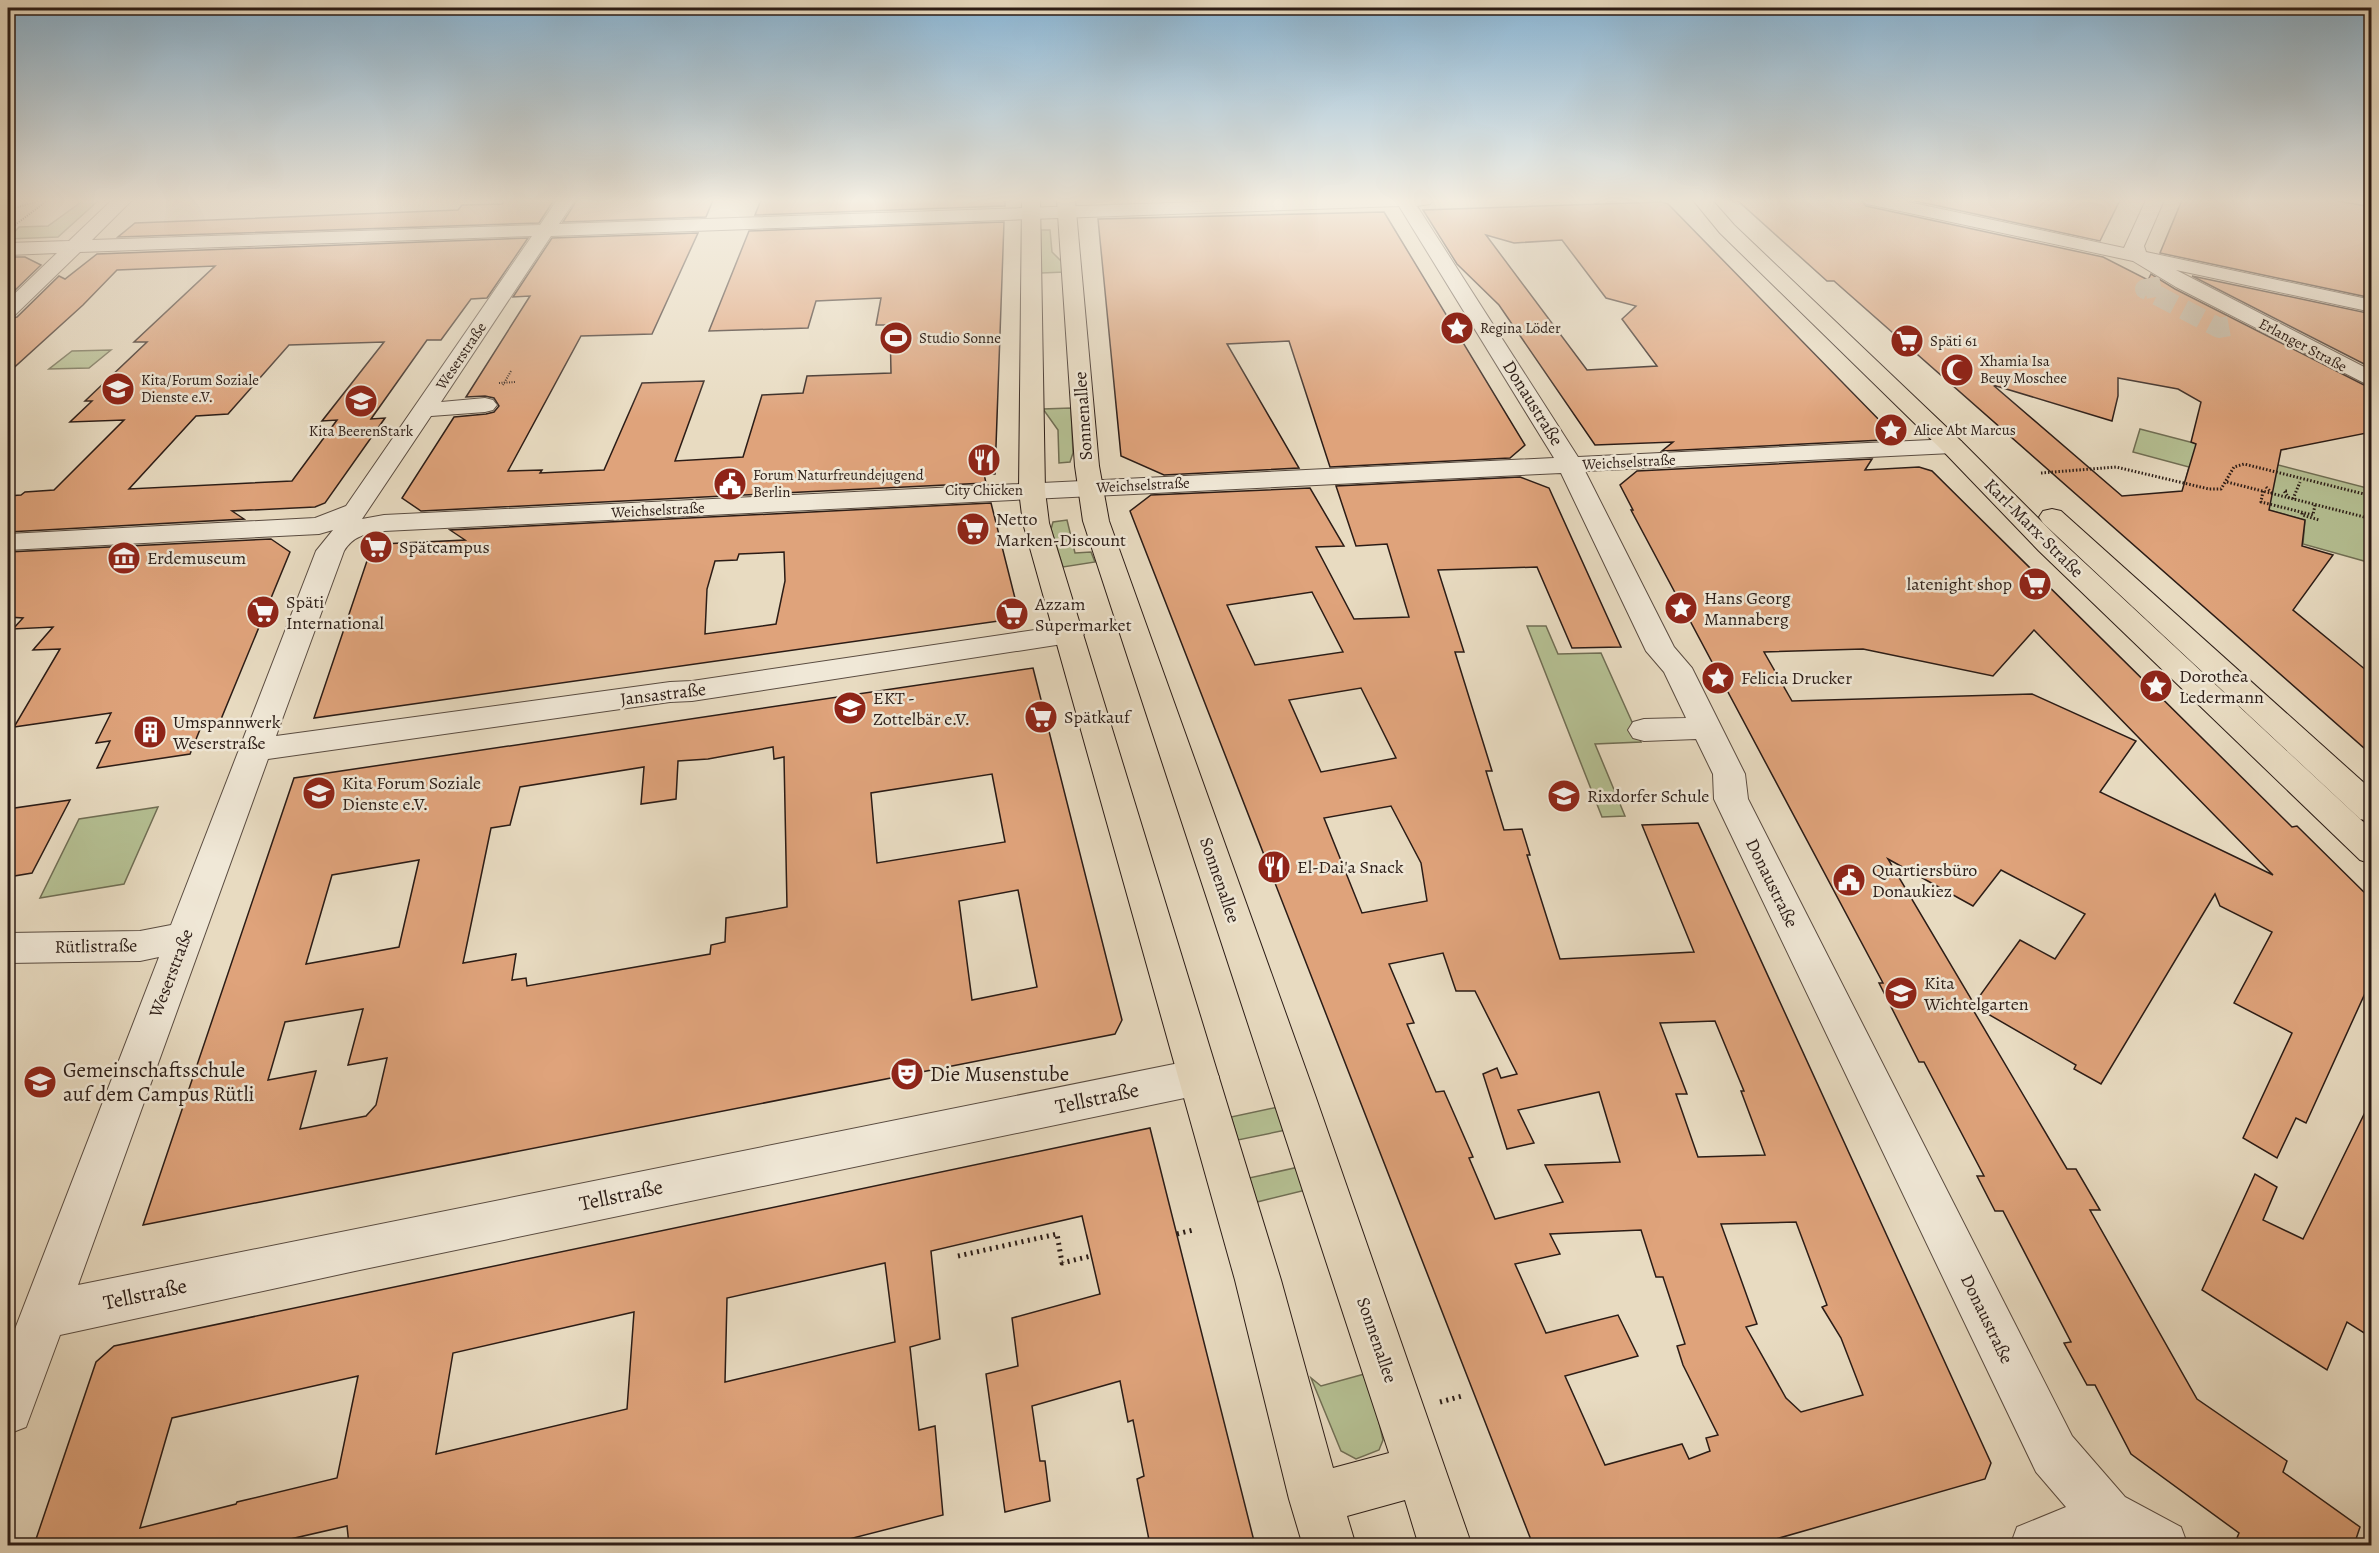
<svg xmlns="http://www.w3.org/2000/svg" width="2379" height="1553" font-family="Alegreya,serif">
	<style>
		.green { fill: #b5c093; stroke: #706e54; stroke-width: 1.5 }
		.building { fill: #dfa37b; stroke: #2b1c16; stroke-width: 1.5; fill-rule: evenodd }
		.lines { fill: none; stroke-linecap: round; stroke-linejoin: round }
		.minor-tunnel { stroke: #c2b59f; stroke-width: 20; stroke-dasharray: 20 10; stroke-linecap: butt }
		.minor-casing { stroke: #5a4c41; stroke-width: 2 }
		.major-casing { stroke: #2b1c16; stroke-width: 2 }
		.path-far2 { stroke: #2b1c16; stroke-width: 2; stroke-dasharray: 1 1.5; stroke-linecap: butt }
		.path-far1 { stroke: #2b1c16; stroke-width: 3; stroke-dasharray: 1.5 2; stroke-linecap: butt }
		.path { stroke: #2b1c16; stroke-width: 5; stroke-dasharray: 2 4.5; stroke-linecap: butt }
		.minor { fill: #f0e8d7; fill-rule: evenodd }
		.major { fill: #e8dbc1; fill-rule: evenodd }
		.labels { text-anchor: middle; stroke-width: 5; stroke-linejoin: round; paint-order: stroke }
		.far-poi-label { font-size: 15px; fill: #2b1c16; stroke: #f0e8d7; text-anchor: start }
		.far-street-label { font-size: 15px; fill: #2b1c16; stroke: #f0e8d7 }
		.street-label { font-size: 18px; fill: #2b1c16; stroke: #f0e8d7 }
		.poi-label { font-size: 18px; fill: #2b1c16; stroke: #f0e8d7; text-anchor: start }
		.near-poi-label { font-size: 21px; fill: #2b1c16; stroke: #f0e8d7; text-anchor: start }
		.near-street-label { font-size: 21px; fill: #2b1c16; stroke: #f0e8d7 }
	</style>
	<rect width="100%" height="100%" fill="#e8dbc1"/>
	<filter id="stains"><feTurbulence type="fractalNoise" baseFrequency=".00333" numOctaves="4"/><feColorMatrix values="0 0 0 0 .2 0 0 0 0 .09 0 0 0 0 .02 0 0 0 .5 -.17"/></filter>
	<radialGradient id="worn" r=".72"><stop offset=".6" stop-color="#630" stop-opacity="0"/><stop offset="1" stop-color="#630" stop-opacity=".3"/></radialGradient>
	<!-- green -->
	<g class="green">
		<path d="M84 200H99L58 237 8 239 19 227 48 226Z"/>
		<path d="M1041 230H1050L1052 252 1062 262 1065 272 1041 273Z"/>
		<path d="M111 350 89 368 49 369 72 351Z"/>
		<path d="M1071 408 1073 453 1070 462 1059 463 1058 430 1043 409Z"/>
		<path d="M2140 429 2371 489V563L2303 544 2305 520 2184 487 2189 467 2133 452Z"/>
		<path d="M1067 520 1075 553 1091 552 1095 562 1063 567 1051 529 1053 522Z"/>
		<path d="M1527 626H1546L1558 654 1601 653 1641 742 1595 744 1625 816 1602 817Z"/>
		<path d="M158 807 124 884 40 898 79 819Z"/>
		<path d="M1278 1107 1286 1130 1238 1140 1231 1117Z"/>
		<path d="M1299 1167 1306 1190 1257 1202 1249 1178Z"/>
		<path d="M1368 1373 1383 1440 1379 1450 1356 1459 1341 1451 1311 1378 1321 1386Z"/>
	</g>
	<!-- building -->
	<g class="building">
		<path d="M505 200H554L539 223 118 237 135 223 458 210 462 205 502 204Z"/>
		<path d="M577 200H713L706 217 563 222Z"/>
		<path d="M761 200H1005V206L755 215Z"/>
		<path d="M1737 200H1861L1866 206 2103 257 2148 280 2151 274 2175 289 2372 389V432L2281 450 2269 510 2305 520 2302 546 2333 555 2293 610 2372 675V755L1834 281H1827ZM2118 378 2178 389 2201 402 2191 442 2196 444 2182 491 2122 496 1993 385 2112 421 2118 396Z"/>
		<path d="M1911 200H2120L2100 241Z"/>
		<path d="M2182 200H2332L2372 207V298L2160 253Z"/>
		<path d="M1662 202 1668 204 1889 430 1883 440 1662 451 1673 442 1595 445 1499 305 1457 264 1423 210ZM1486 235 1514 243 1562 240 1606 298 1636 306 1622 319 1657 366 1587 370Z"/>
		<path d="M1384 212 1525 445 1510 458 1330 467 1289 341 1227 344 1299 468 1164 475 1121 456 1098 219Z"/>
		<path d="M1004 222 995 474H984L986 483 421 511 402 498 454 417 486 414 494 412 499 406 494 398 485 396 466 397 530 296 513 297 552 238 698 233 652 334 581 336 508 471 542 470 540 473 604 470 642 383 704 381 675 461 743 457 762 395 803 393 807 376 891 373 890 325H876L881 298 816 301 808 328 709 331 749 231Z"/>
		<path d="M528 238 487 298 471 299 441 340H427L371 419 385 418 325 503 315 507 232 511 244 519 8 532V496L21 495 25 492 54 490 124 420 70 422 92 401H85L147 342H134L215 266 117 270 83 305 8 373V319L17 317 59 276 65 279 97 254ZM384 342 322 421 337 420 292 481 129 489 196 416 228 414 289 345Z"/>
		<path d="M8 257H25L41 265 8 297Z"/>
		<path d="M2192 276 2372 314V368Z"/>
		<path d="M1872 459 1865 470 1919 467 1932 471 2292 827 2297 826 2372 900V978L2306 1123 2296 1118 2277 1158 2243 1138 2292 1033 2234 1003 2272 932 2220 906 2215 894 2101 1084 2074 1069 2076 1065 1969 1003 2067 1169H2076L2100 1210H2090L2197 1399 2287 1461 2283 1472 2360 1527 2354 1545H2234L2239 1533 2131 1454 2095 1385H2087L2064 1343 2071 1342 2003 1211H1995L1977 1176H1984L1924 1062H1919L1879 983H1883L1631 510H1633L1620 485 1637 471ZM2034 630 2176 776 2273 875 2100 792 2136 741 2032 694 1792 701 1764 652 1863 649 1993 676ZM1888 859 1973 906 2001 870 2085 914 2055 959 2020 940 1974 1004Z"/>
		<path d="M1520 477 1549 488 1621 647 1572 648 1537 567 1438 570 1464 652H1455L1492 771H1486L1504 830 1522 829 1530 855H1527L1560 959 1694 952 1642 825 1698 823 1991 1463 1985 1479 1755 1545H1533L1130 511 1151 495 1310 488 1344 546 1316 547 1354 619 1409 617 1387 544 1356 546 1336 486ZM1312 592 1343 652 1255 665 1227 605ZM1361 688 1396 758 1321 772 1289 700ZM1391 806 1421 863 1427 901 1362 913 1324 818ZM1443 953 1456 991H1475L1517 1074 1501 1078 1497 1068 1483 1074 1507 1149 1534 1143 1518 1110 1599 1092 1620 1162 1545 1165 1563 1202 1495 1219 1469 1158 1473 1157 1444 1091 1436 1092 1407 1024 1414 1023 1389 964ZM1715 1021 1744 1091H1741L1765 1155 1698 1157 1676 1094H1687L1660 1023ZM1796 1222 1827 1305 1822 1307 1841 1338 1863 1395 1801 1412 1786 1398 1746 1327 1757 1324 1721 1224ZM1641 1230 1656 1277H1663L1685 1344 1677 1346 1683 1365 1718 1435 1706 1438 1710 1451 1689 1459 1682 1444 1605 1465 1565 1376 1638 1356 1618 1315 1546 1333 1515 1264 1560 1254 1550 1234Z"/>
		<path d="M991 503 1020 618 314 718 371 549 381 544 465 540 450 530ZM784 552 785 581 776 624 705 634 707 589 715 561 737 560 739 554Z"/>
		<path d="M271 539 290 552 219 724 201 727 190 754 97 768 110 741 96 743 111 713 14 727 60 649 33 650 53 627 13 629 23 618 8 617V552Z"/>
		<path d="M1033 668 1122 1020 1115 1034 143 1225 294 778ZM773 747 774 759 784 757 787 907 726 918 725 942 711 945 710 954 527 986 526 978 512 980 516 954 463 963 491 828 510 825 520 787 644 767 641 804 676 799 678 761 708 759ZM992 774 1005 842 877 863 871 793ZM419 860 399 947 306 964 332 875ZM1018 890 1037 987 972 1000 959 901ZM363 1009 348 1065 387 1058 376 1105 366 1116 300 1129 316 1071 268 1080 285 1022Z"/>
		<path d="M70 800 32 873 8 877V809Z"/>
		<path d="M2372 1098V1338L2347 1322 2327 1370 2202 1290 2255 1174 2277 1187 2263 1220 2303 1239Z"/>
		<path d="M1150 1128 1255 1545H1150L1137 1479 1144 1476 1133 1420 1128 1422 1120 1381 1032 1406 1040 1461H1045L1050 1501 1005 1512 986 1374 1018 1366 1012 1318 1100 1294 1082 1216 931 1251 940 1339 910 1347 919 1430 935 1426 943 1515 845 1540V1545H349L347 1526 282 1541 281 1545H34L96 1362 114 1346ZM885 1263 895 1342 725 1382 727 1298ZM634 1312 627 1409 436 1454 453 1353ZM358 1376 337 1478 237 1502 236 1504 140 1528 172 1418Z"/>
	</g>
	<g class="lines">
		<!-- minor-tunnel -->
		<path class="minor-tunnel" d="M2161 286 2145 289 2219 328 2235 325"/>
		<!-- minor casing -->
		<g class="minor-casing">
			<g id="minor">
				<path d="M112 200H132L92 240 540 225 557 200H575L559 224 1257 200H1433L1430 204 1417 206 1578 457 1952 439 1961 441 1964 446 1961 451 1952 453 1585 471 1674 647 1692 668 1745 774 1748 799 2072 1436 2125 1497 2181 1527 2188 1546H2110L2106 1543 2102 1546H2010L2017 1527 2066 1507 2036 1472 1714 799 1713 774 1696 739 1644 741 1633 738 1628 730 1633 722 1644 719 1686 718 1664 672 1646 651 1561 473 384 531C367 533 353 536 344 551L276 736 670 682 692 681 1069 625 1079 628 1084 634 1079 640 1069 643 692 701 670 702 268 759 78 1285 1199 1059 1213 1065 1219 1077 1213 1089 1199 1095 355 1271 60 1335 26 1427 8 1434V1347L159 957 140 961 8 963V933L140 931 171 925 316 551 333 530 319 534 8 550V534L315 518 346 506 532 236 80 252 15 315 8 317V300L57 253 8 255V243L69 241ZM1399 206 1554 458 384 515 362 519 431 416 485 412 493 410 497 405 493 400 485 398 441 402 551 236Z"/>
				<path d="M1863 200H1899L2124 248 2146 200H2164L2144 246 2146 252 2372 300V312L2176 270 2372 371V387L2176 287 2133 261 1872 205 1866 204Z"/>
			</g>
		</g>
		<!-- major casing -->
		<g class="major-casing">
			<g id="major">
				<path d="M1022 200H1040L1045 491 1049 523 1281 1280 1333 1468 1389 1453 1083 521 1075 466 1057 200H1075L1099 466 1109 521 1315 1095 1472 1546H1419L1405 1500 1347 1516 1356 1546H1303L1289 1499 1235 1280 1023 523 1019 491Z"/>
				<path d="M1693 200H1712L1734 225 1961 441 2059 539 2372 830V864L2360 860 2039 551 1943 451 1720 233Z"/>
				<path d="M2052 509 2061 511 2372 790V822L2360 819 2043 523 2039 517 2043 511Z"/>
			</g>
		</g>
		<!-- path-far2 -->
		<g class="path-far2">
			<path d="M8 210 42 200"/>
			<path d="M15 225 48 200"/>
			<path d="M499 383 516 382"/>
			<path d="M503 385 511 371"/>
		</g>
		<!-- path-far1 -->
		<g class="path-far1">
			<path d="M2041 473 2116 467 2209 489H2221L2234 467 2244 464 2372 496"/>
			<path d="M2227 482 2372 519"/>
			<path d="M2266 487 2273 494"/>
			<path d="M2263 491 2261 502 2313 515 2315 505"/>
			<path d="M2287 491H2284L2289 498"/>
			<path d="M2293 499 2300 482"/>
			<path d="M2302 513V515L2319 520"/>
		</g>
		<!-- path -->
		<g class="path">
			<path d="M1177 1234 1193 1230"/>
			<path d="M958 1256 1057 1234 1062 1263 1091 1256"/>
			<path d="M1440 1402 1462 1396"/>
			<path d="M1272 1545 1283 1541"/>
		</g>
		<!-- minor -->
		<use href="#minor" class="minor"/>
		<!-- major -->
		<use href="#major" class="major"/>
	</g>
	<!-- sky -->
	<linearGradient id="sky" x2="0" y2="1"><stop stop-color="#89b6d6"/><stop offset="0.48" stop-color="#f5efe3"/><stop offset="1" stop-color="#f5efe3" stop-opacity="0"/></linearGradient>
	<rect width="2379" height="418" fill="url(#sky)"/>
	<!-- icons -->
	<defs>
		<g id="sight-disc" transform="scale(1.725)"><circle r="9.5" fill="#8f2418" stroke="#f0e8d7"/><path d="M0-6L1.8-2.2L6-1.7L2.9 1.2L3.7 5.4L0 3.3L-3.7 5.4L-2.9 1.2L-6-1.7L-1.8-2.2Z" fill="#fff"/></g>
		<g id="stadium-disc" transform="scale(1.725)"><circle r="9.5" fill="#8f2418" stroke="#f0e8d7"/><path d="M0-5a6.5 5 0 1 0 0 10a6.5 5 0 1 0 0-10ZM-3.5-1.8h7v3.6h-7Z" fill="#fff"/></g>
		<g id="supermarket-disc" transform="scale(1.725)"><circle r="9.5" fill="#8f2418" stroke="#f0e8d7"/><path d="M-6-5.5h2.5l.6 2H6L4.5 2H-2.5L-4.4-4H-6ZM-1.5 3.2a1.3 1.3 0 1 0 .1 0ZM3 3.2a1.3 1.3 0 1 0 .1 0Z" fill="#fff"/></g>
		<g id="mosque-disc" transform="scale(1.725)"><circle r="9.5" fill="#8f2418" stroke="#f0e8d7"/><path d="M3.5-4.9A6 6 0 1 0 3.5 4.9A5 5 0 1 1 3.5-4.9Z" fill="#fff"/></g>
		<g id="school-disc" transform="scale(1.725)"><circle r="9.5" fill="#8f2418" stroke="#f0e8d7"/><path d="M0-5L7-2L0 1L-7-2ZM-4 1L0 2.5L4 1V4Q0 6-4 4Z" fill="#fff"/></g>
		<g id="restaurant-disc" transform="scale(1.725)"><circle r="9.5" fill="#8f2418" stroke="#f0e8d7"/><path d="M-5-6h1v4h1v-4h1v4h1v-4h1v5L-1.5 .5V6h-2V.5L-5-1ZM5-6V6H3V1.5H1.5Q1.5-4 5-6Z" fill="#fff"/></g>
		<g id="civic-disc" transform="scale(1.725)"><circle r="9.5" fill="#8f2418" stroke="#f0e8d7"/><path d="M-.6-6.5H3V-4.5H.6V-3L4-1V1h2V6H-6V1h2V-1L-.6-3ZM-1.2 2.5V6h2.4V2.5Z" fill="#fff"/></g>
		<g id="museum-disc" transform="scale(1.725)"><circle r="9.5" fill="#8f2418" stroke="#f0e8d7"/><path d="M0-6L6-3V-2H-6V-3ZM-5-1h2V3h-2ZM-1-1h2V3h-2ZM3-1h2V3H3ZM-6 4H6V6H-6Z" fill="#fff"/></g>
		<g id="building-disc" transform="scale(1.725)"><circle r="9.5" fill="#8f2418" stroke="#f0e8d7"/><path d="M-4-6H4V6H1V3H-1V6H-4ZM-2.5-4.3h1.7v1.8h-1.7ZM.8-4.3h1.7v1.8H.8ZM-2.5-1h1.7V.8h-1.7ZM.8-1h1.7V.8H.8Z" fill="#fff"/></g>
		<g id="theatre-disc" transform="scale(1.725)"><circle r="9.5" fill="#8f2418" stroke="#f0e8d7"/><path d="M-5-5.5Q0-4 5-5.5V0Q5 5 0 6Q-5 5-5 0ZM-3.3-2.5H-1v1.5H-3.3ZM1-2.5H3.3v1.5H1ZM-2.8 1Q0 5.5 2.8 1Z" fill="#fff"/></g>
	</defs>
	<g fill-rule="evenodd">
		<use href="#sight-disc" x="1457" y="328"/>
		<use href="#stadium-disc" x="896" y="338"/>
		<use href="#supermarket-disc" x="1907" y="341"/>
		<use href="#mosque-disc" x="1957" y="370"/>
		<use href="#school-disc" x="118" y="389"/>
		<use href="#school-disc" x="361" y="401"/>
		<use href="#sight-disc" x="1891" y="430"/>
		<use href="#restaurant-disc" x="984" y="460"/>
		<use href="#civic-disc" x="730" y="484"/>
		<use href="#supermarket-disc" x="973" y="529"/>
		<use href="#supermarket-disc" x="376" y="547"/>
		<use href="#museum-disc" x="124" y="558"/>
		<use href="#supermarket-disc" x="2035" y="584"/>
		<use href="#sight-disc" x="1681" y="608"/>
		<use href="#supermarket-disc" x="263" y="612"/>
		<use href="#supermarket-disc" x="1012" y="614"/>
		<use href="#sight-disc" x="1718" y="678"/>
		<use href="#sight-disc" x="2156" y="686"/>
		<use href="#school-disc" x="850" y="708"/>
		<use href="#supermarket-disc" x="1041" y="717"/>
		<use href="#building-disc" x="150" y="732"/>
		<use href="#school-disc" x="319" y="793"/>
		<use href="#school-disc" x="1564" y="796"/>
		<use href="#restaurant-disc" x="1274" y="867"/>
		<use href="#civic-disc" x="1849" y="880"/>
		<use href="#school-disc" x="1901" y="993"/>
		<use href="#theatre-disc" x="907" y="1074"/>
		<use href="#school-disc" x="40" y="1082"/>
	</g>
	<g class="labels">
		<!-- far-poi labels -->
		<g class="far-poi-label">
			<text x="1480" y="333">Regina Löder</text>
			<text x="919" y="343">Studio Sonne</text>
			<text x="1930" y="346">Späti 61</text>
			<text x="1980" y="366">Xhamia Isa<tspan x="1980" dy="17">Beuy Moschee</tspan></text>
			<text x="141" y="385">Kita/Forum Soziale<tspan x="141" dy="17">Dienste e.V.</tspan></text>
			<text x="1914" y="435">Alice Abt Marcus</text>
			<text x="361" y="436" text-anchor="middle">Kita BeerenStark</text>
			<text x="753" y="480">Forum Naturfreundejugend<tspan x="753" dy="17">Berlin</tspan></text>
			<text x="984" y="495" text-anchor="middle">City Chicken</text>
		</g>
		<!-- far-street labels -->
		<g class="far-street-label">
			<text transform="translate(2303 345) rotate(28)" y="5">Erlanger Straße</text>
			<text transform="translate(461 356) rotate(-56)" y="5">Weserstraße</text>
			<text transform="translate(1629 462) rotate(-3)" y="5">Weichselstraße</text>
			<text transform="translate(1143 485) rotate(-3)" y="5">Weichselstraße</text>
			<text transform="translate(658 510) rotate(-3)" y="5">Weichselstraße</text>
		</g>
		<!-- street labels -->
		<g class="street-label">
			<text transform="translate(1533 403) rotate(58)" y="6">Donaustraße</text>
			<text transform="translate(1083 416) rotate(-94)" y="6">Sonnenallee</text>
			<text transform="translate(2034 528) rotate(45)" y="6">Karl-Marx-Straße</text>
			<text transform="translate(663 694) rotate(-7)" y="6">Jansastraße</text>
			<text transform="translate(1220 880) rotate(71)" y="6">Sonnenallee</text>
			<text transform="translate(1772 883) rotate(64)" y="6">Donaustraße</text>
			<text transform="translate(96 946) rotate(-1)" y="6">Rütlistraße</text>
			<text transform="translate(171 973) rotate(-69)" y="6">Weserstraße</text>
			<text transform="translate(1987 1319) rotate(64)" y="6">Donaustraße</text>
			<text transform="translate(1377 1340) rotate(71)" y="6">Sonnenallee</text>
		</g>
		<!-- poi labels -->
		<g class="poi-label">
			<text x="996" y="525">Netto<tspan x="996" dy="21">Marken-Discount</tspan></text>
			<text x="399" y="553">Spätcampus</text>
			<text x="147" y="564">Erdemuseum</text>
			<text x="2012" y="590" text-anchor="end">latenight shop</text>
			<text x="1704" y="604">Hans Georg<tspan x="1704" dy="21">Mannaberg</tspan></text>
			<text x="286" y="608">Späti<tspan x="286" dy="21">International</tspan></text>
			<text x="1035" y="610">Azzam<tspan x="1035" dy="21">Supermarket</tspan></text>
			<text x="2179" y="682">Dorothea<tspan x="2179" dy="21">Ledermann</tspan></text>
			<text x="1741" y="684">Felicia Drucker</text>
			<text x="873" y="704">EKT -<tspan x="873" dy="21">Zottelbär e.V.</tspan></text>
			<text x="1064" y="723">Spätkauf</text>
			<text x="173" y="728">Umspannwerk<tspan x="173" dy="21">Weserstraße</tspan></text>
			<text x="342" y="789">Kita Forum Soziale<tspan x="342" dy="21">Dienste e.V.</tspan></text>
			<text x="1587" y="802">Rixdorfer Schule</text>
			<text x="1297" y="873">El-Dai'a Snack</text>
			<text x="1872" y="876">Quartiersbüro<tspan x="1872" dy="21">Donaukiez</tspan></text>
			<text x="1924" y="989">Kita<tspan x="1924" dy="21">Wichtelgarten</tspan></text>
		</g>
		<!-- near-poi labels -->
		<g class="near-poi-label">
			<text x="63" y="1077">Gemeinschaftsschule<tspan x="63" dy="24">auf dem Campus Rütli</tspan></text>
			<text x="930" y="1081">Die Musenstube</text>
		</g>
		<!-- near-street labels -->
		<g class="near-street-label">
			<text transform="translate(1097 1098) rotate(-12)" y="7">Tellstraße</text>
			<text transform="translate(621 1195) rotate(-12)" y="7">Tellstraße</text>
			<text transform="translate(145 1294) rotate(-12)" y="7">Tellstraße</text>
		</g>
	</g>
	<!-- margin -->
	<rect width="2379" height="1553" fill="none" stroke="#e8dbc1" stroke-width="30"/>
	<rect x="9" y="9" width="2361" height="1535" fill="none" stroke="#2b1c16" stroke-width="3"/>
	<rect x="15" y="15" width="2349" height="1523" fill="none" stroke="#2b1c16" stroke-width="1.5"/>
	<rect width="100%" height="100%" filter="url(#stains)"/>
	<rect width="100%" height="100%" fill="url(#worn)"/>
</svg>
